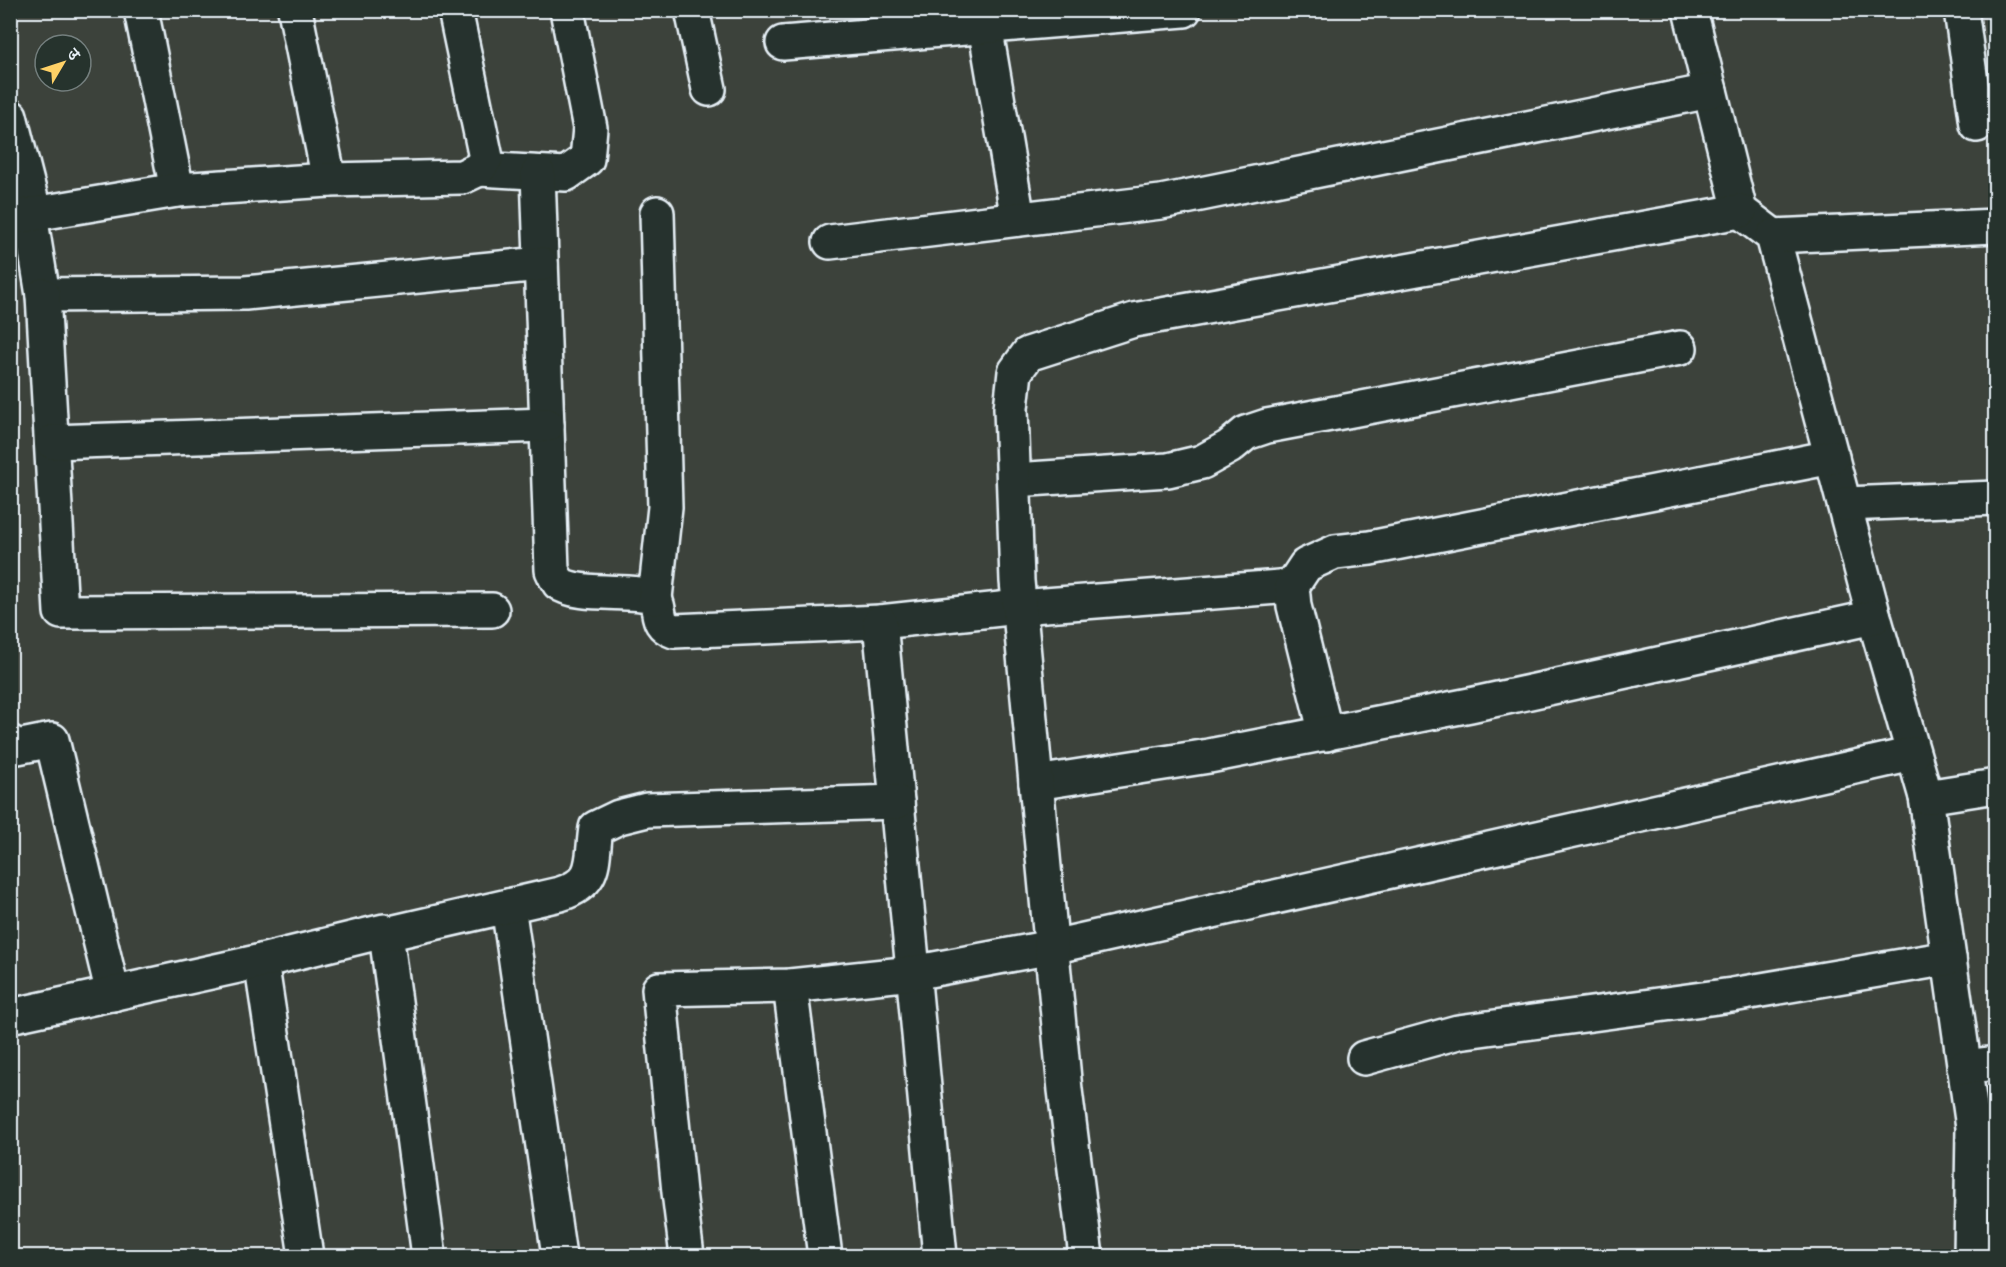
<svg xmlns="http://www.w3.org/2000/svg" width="2006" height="1267" font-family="Dekko,'Playpen Sans Deva',sans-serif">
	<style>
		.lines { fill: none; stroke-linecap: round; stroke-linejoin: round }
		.minor-casing { stroke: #e8f1f8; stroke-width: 38 }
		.minor { stroke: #26332d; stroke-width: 33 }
	</style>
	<rect width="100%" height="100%" fill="#3c423b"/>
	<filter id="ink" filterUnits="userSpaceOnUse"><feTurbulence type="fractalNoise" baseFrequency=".0167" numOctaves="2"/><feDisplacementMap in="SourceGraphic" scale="12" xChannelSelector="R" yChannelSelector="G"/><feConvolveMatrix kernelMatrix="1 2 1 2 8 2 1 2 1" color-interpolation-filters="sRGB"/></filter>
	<g filter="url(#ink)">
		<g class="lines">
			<!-- minor casing -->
			<g class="minor-casing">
				<g id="minor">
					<path d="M141 10 177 190"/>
					<path d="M295 10 329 180"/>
					<path d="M692 10 709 89"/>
					<path d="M1690 10 1740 211 1773 236 1874 617 1926 797 1973 1127 1971 1256"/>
					<path d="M1961 10 1977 125"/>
					<path d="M985 26 1018 219"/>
					<path d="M783 43 1184 10"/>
					<path d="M10 116 35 214"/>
					<path d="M479 169 566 174 587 159 590 128 567 10"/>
					<path d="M538 173 552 570C554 575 556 579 559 583 576 597 630 589 653 596 663 609 653 624 674 631L880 622 1019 607 1292 586"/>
					<path d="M30 215 43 295 245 293 541 264"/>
					<path d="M10 218 177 190 329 180 462 177 479 169 486 158 455 10"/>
					<path d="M1773 236 1996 226"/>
					<path d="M830 242 1161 202 1710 91"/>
					<path d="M43 295 61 612 492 610"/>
					<path d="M52 442 547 425"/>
					<path d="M1014 480 1168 470 1202 462 1229 447 1246 433 1267 426 1680 348"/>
					<path d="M1845 504 1996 498"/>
					<path d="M655 598 665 507 657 213"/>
					<path d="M880 622 940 1256"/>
					<path d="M1326 734 1294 606 1292 586 1306 565 1335 552 1370 548 1832 457"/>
					<path d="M10 742 12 748 52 740 113 994"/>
					<path d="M1036 783 1209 756 1470 705 1874 617"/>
					<path d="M1926 797 1996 786"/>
					<path d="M508 906 559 1256"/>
					<path d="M386 934 429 1256"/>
					<path d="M261 961 306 1256"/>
					<path d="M790 986 825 1256"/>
					<path d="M10 1016 261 961 384 931 386 934 560 894C598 882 591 862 596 828L619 817 647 810 897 802"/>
					<path d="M1364 1058 1458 1032 1732 995 1949 958"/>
					<path d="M1964 1067 1996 1063"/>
					<path d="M687 1256 679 1192 659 989 790 986 913 973 1052 947 1913 754"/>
					<path d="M1086 1256 1065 1090 1017 581 1011 408 1015 372 1028 354 1134 320 1740 211"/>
				</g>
			</g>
			<!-- minor -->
			<use href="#minor" class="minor"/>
		</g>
	</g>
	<!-- margin -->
	<rect width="2006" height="1267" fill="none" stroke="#26332d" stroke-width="36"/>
	<rect x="18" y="18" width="1970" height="1231" fill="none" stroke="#e8f1f8" stroke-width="2" filter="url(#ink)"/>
	<!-- north arrow -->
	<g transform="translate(63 63) rotate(51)"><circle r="28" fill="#26332d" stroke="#747f7e" stroke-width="1.5"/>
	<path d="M0-4.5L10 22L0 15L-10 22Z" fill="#ffd166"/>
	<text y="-9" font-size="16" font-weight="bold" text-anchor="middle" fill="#e8f1f8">उ</text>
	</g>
</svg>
